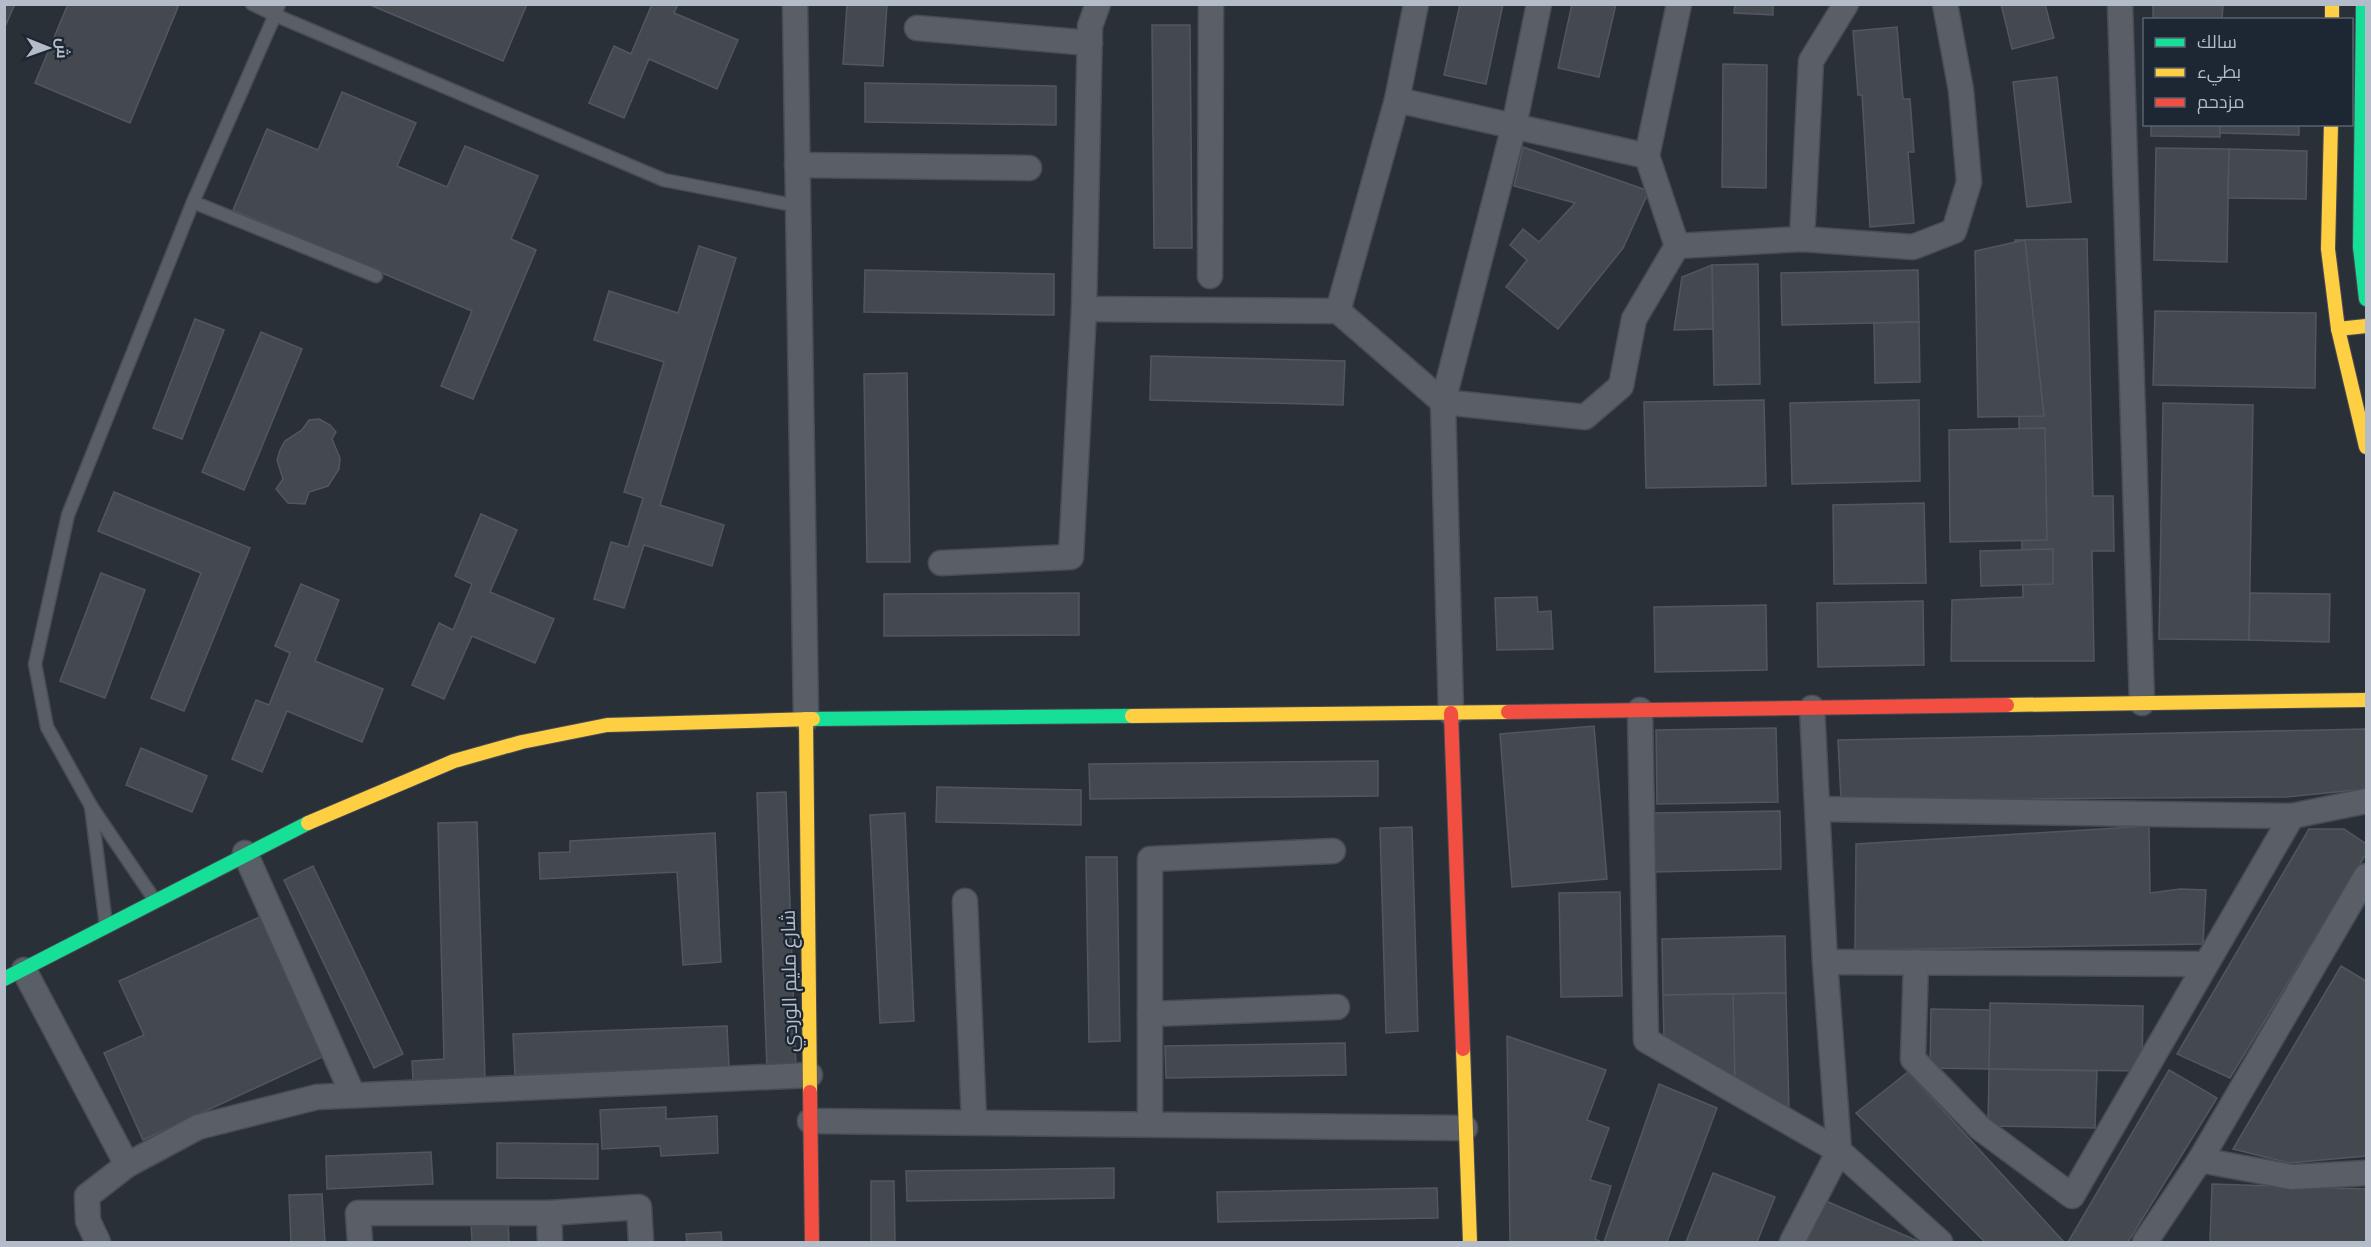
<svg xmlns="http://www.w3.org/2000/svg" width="2371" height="1247" font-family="'Nunito Sans',Cairo,sans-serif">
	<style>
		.building { fill: #444950; stroke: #52575f; stroke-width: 1.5 }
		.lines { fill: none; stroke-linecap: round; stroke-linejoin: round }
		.lane-casing { stroke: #484c53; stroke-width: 15 }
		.street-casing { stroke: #484c53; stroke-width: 27 }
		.fast-casing { stroke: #484c53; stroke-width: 16 }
		.slow-casing { stroke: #484c53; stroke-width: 16 }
		.jam-casing { stroke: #484c53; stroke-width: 16 }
		.lane { stroke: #5a5e66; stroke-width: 12 }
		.street { stroke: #5a5e66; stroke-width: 24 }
		.fast { stroke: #16e098; stroke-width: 14 }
		.slow { stroke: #ffcf43; stroke-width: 14 }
		.jam { stroke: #f24e42; stroke-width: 14 }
		.labels { text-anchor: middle; stroke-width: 4.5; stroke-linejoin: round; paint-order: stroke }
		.street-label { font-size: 20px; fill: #b4bcc9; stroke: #1d2633 }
	</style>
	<rect width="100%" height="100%" fill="#2a3038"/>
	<!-- building -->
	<g class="building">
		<path d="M4 4H15L4 29Z"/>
		<path d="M68 4H172L178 7 130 123 35 83Z"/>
		<path d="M368 4H527L503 61Z"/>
		<path d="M652 4H678L674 13 738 40 717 89 649 59 624 118 589 103 614 46 631 54Z"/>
		<path d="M847 4H887L883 66 843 64Z"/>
		<path d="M1460 4H1503L1486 84 1444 75Z"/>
		<path d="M1572 4H1616L1599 77 1558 68Z"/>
		<path d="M1735 4H1773V15L1734 13Z"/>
		<path d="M2001 4H2045L2054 38 2012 49Z"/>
		<path d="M2153 4H2223L2222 20H2153Z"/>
		<path d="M1152 25H1190L1192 248H1154Z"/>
		<path d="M1897 27 1903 99H1910L1914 152H1908L1914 223 1870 227 1862 95H1858L1853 31Z"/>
		<path d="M1723 64 1767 65 1766 188 1722 187Z"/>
		<path d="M2057 77 2071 202 2027 207 2013 82Z"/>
		<path d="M865 83 1056 86V125L865 122Z"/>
		<path d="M342 92 416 123 397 166 447 187 465 146 538 176 511 239 536 250 473 399 441 386 472 311 233 210 267 129 318 150Z"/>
		<path d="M2151 124H2220V137L2151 136Z"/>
		<path d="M2220 124H2299V135L2220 133Z"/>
		<path d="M1523 147 1649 191 1623 248 1558 329 1506 287 1527 260 1510 245 1523 229 1539 242 1575 203 1514 186Z"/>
		<path d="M2156 148 2229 149 2227 262 2154 260Z"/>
		<path d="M2229 149 2307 151 2306 199 2228 198Z"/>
		<path d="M2087 239 2093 496H2113L2114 551H2092L2094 661H1951L1952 600 2023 597 2015 240Z"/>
		<path d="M2025 240 2044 416 1978 417 1975 251Z"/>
		<path d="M699 246 736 258 660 505 724 525 712 566 644 545 624 608 594 599 611 542 628 547 643 498 624 492 664 362 594 340 609 291 678 313Z"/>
		<path d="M1758 264 1760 384 1714 385 1712 265Z"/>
		<path d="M1712 265 1713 329 1674 330 1682 277Z"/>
		<path d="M865 270 1054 274V315L864 312Z"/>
		<path d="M1918 270 1919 322 1782 325 1781 273Z"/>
		<path d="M2155 311 2316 313 2315 388 2153 385Z"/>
		<path d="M195 319 224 330 182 439 153 428Z"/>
		<path d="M1919 322 1920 382 1875 383 1874 323Z"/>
		<path d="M261 332 302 349 244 490 202 472Z"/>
		<path d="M1151 356 1345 361 1343 405 1150 400Z"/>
		<path d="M907 373 910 562H867L864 374Z"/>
		<path d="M1764 400 1766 486 1646 488 1644 402Z"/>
		<path d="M1919 400 1920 481 1792 484 1790 403Z"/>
		<path d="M2163 403 2253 405 2249 640 2159 639Z"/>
		<path d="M319 419 330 425 336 432 332 439 340 458 339 469 328 486 309 492 305 504 288 503 276 489 283 479 277 460 280 450 285 441 302 430 309 420Z"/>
		<path d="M2045 428 2047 540 1950 542 1949 430Z"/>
		<path d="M114 492 250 548 184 711 151 698 201 573 98 531Z"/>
		<path d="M1924 503 1926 583 1834 584 1833 505Z"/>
		<path d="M481 514 517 530 490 592 554 619 535 663 472 636 444 699 412 685 439 623 453 630 472 584 455 576Z"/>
		<path d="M2053 549V584L1981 586 1980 551Z"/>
		<path d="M101 573 145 590 105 698 60 681Z"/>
		<path d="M301 584 339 600 315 661 383 689 362 742 287 711 262 772 232 759 256 700 269 705 290 653 275 646Z"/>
		<path d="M1079 593V635L884 636V594Z"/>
		<path d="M2250 593 2330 594 2329 642 2249 640Z"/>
		<path d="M1537 597 1538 612 1551 611 1553 649 1497 650 1495 598Z"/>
		<path d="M1923 601 1924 665 1818 667 1817 603Z"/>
		<path d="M1766 605 1767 670 1655 672 1654 607Z"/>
		<path d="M1594 726 1607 879 1512 887 1500 734Z"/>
		<path d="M1776 728 1778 802 1657 804 1656 730Z"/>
		<path d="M2366 729V789L2286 797 1841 800 1838 740Z"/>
		<path d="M141 748 207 776 192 812 126 785Z"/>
		<path d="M1378 761V796L1090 799 1089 764Z"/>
		<path d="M937 787 1081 790V825L936 822Z"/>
		<path d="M786 792 796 1070 767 1071 757 793Z"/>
		<path d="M1780 811 1781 869 1654 872 1653 813Z"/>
		<path d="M905 813 914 1021 880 1023 870 815Z"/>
		<path d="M477 822 485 1078 413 1080 412 1061 444 1059 438 823Z"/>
		<path d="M2149 826 2150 893 2180 889 2206 890 2203 944 1855 950 1856 844Z"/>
		<path d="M1412 827 1418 1031 1386 1033 1380 828Z"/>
		<path d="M2309 829H2344L2366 844V854L2230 1078 2177 1054Z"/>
		<path d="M715 833 721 962 683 965 677 872 540 879 539 853 570 852V841Z"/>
		<path d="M1086 857H1117L1120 1041 1089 1042Z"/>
		<path d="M313 866 403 1054 374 1068 284 880Z"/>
		<path d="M1620 892 1622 996 1561 997 1559 893Z"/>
		<path d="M266 914 329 1054 143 1140 104 1053 144 1035 119 981Z"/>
		<path d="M1785 936 1786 993 1663 995 1662 939Z"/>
		<path d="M2341 966 2366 981V1156L2289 1163 2233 1149Z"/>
		<path d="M1786 993 1789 1110 1735 1080 1728 994Z"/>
		<path d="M1733 994 1735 1080 1664 1042 1663 995Z"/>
		<path d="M1990 1003 2143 1006 2142 1071 1989 1069Z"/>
		<path d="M1931 1009 1990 1010 1989 1069 1930 1068Z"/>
		<path d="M727 1026 729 1067 515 1075 513 1034Z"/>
		<path d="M1507 1036 1606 1070 1587 1120 1609 1128 1590 1180 1611 1186 1595 1239 1601 1242H1510Z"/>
		<path d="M1345 1043 1346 1075 1166 1078 1165 1046Z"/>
		<path d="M1989 1069 2097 1071 2095 1128 1988 1126Z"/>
		<path d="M2169 1070 2217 1098 2128 1242H2068Z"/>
		<path d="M1908 1072 2064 1242H1985L1856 1113Z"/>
		<path d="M1659 1084 1717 1108 1667 1242H1604Z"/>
		<path d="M666 1107V1119L717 1116 718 1153 661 1156 660 1146 602 1149 600 1110Z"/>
		<path d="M497 1143 598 1144V1179L497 1178Z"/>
		<path d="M431 1152 433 1184 327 1189 326 1156Z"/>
		<path d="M1114 1168V1198L907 1201 906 1171Z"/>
		<path d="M1713 1173 1775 1197 1757 1242H1686Z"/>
		<path d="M871 1181H894L895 1242H871Z"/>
		<path d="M2212 1184 2366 1189V1242H2210Z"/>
		<path d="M1437 1188 1438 1218 1218 1222 1217 1192Z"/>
		<path d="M322 1194 325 1242H291L289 1195Z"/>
		<path d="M1826 1201 1920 1242H1804Z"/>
		<path d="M508 1219 509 1242H472L471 1221Z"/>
		<path d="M721 1232 722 1242H687L686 1234Z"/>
	</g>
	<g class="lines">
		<!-- lane casing -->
		<g class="lane-casing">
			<g id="lane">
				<path d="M252 4 275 15 279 4"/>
				<path d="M193 202 376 276"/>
				<path d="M91 806 47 727 35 664 68 515 193 202 275 15 664 180 798 206"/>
				<path d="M106 925 91 806 154 899"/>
			</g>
		</g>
		<!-- street casing -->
		<g class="street-casing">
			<g id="street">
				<path d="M795 4 806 719"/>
				<path d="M2120 4 2142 703"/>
				<path d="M917 28 1090 43"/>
				<path d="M1647 156 1679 4"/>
				<path d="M797 165 1029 168"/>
				<path d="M1802 239 1811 61 1846 4"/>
				<path d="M1677 246 1802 239 1913 247 1954 231 1969 182 1961 90 1945 4"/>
				<path d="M1210 276 1211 4"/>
				<path d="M1084 309 1338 311 1443 402 1585 417 1621 386 1634 319 1677 246 1647 156 1397 100"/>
				<path d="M1338 311 1397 100 1416 4"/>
				<path d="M941 563 1071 557 1084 309 1090 26 1098 4"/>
				<path d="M1812 708 1825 962 1839 1151 1940 1242"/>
				<path d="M1640 710 1646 1040 1839 1151 1792 1242"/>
				<path d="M1451 713 1443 402 1514 126 1539 4"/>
				<path d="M1818 809 2292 816"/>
				<path d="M245 853 353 1095"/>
				<path d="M965 901 974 1122"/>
				<path d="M1825 962 2206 964"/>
				<path d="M1916 962 1913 1059 1980 1128 2072 1196 2292 816 2366 801"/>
				<path d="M24 970 127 1165"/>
				<path d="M1150 1014 1337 1007"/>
				<path d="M810 1121 1465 1128"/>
				<path d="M1150 1124V859L1333 851"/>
				<path d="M2200 1160 2292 1177 2366 1173"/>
				<path d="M549 1213 550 1242"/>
				<path d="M98 1242 88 1221 87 1196 127 1165 198 1127 317 1097 810 1075"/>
				<path d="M360 1242 358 1213H549L639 1207 641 1242"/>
				<path d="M2145 1242 2200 1160 2366 876"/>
			</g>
		</g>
		<!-- fast casing -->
		<g class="fast-casing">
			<g id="fast">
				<path d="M2363 4 2360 247 2366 299"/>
				<path d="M813 719 1132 716"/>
				<path d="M4 979 308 823"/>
			</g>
		</g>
		<!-- slow casing -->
		<g class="slow-casing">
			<g id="slow">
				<path d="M2332 4V20"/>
				<path d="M2331 124 2328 249 2338 329 2366 447"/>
				<path d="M2338 329 2366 326"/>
				<path d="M2007 705 2366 700"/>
				<path d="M1132 716 1508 712"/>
				<path d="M806 719 810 1092"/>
				<path d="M308 823 454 761 522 742 607 725 813 719"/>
				<path d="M1463 1049 1470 1242"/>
			</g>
		</g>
		<!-- jam casing -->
		<g class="jam-casing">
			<g id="jam">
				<path d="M1508 712 2007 705"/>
				<path d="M1451 713 1463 1049"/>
				<path d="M810 1092 812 1242"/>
			</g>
		</g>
		<!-- lane -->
		<use href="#lane" class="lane"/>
		<!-- street -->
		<use href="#street" class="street"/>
		<!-- fast -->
		<use href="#fast" class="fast"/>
		<!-- slow -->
		<use href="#slow" class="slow"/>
		<!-- jam -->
		<use href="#jam" class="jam"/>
	</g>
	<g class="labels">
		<!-- street labels -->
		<g class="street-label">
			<text transform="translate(789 981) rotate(-91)" y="7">شارع مليم الوردي</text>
		</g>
	</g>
	<!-- border -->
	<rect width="2371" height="1247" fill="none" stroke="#b4bcc9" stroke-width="12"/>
	<!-- legend -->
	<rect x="2143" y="18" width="210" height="108" fill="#1d2633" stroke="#59626f" stroke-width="1.5"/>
	<rect x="2155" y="38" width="30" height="9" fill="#16e098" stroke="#59626f" stroke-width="1.5"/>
	<text x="2197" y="48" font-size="18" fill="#b4bcc9">سالك</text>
	<rect x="2155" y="68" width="30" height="9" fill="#ffcf43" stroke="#59626f" stroke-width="1.5"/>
	<text x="2197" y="78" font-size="18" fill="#b4bcc9">بطيء</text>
	<rect x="2155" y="98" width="30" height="9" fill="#f24e42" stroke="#59626f" stroke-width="1.5"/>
	<text x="2197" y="108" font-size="18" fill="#b4bcc9">مزدحم</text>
	<!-- north arrow -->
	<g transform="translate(48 48) rotate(91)" stroke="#1d2633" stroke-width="4.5" paint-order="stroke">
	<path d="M0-4.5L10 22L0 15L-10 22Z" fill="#b4bcc9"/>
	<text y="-9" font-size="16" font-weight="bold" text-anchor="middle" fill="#b4bcc9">ش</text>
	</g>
</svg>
